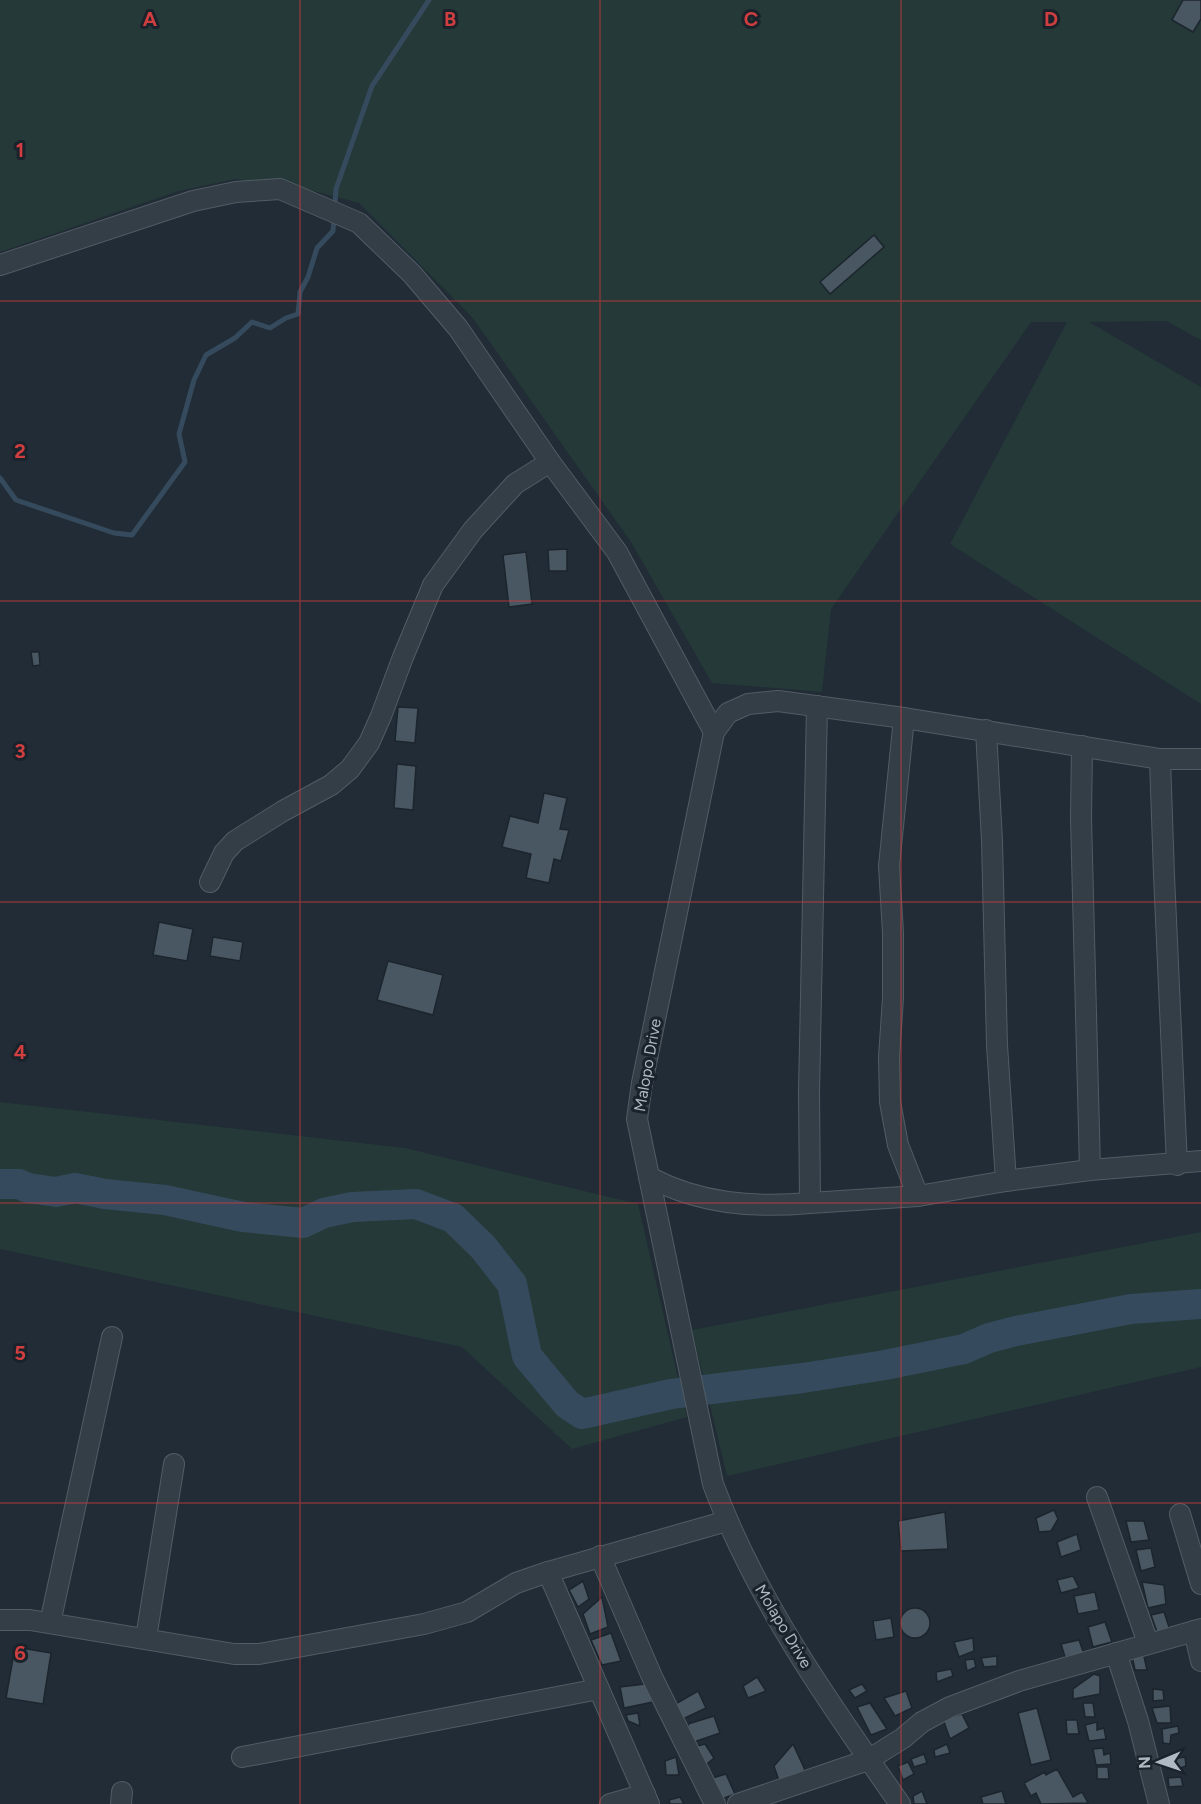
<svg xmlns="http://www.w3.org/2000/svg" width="1201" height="1804" font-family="Figtree,sans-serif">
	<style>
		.green { fill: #243938 }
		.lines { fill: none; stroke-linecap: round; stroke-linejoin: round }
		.stream { stroke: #354b5d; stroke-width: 5 }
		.river { stroke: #354b5d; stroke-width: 30 }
		.building { fill: #495762; stroke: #1c252d; stroke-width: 1.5 }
		.minor-casing { stroke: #525c64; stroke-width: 22 }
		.minor { stroke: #343e47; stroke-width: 20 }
		.grid { fill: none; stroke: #d03e3f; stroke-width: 1.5; stroke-opacity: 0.55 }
		.labels { text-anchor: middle; stroke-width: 6; stroke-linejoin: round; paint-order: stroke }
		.street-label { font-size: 16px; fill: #afb9c3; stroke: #1a232b }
		.grid-label { font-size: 20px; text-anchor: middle; font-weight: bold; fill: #d03e3f; stroke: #1a232b; stroke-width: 6; stroke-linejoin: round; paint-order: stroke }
	</style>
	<rect width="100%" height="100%" fill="#212c36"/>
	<!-- green -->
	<g class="green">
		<path d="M0 0H1201V340L1166 321 1089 322 1201 387V704L950 544 1067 322H1031L831 609 822 692 712 683 631 542 472 317 359 203 295 186 236 179 179 191 0 252Z"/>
		<path d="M0 1102 405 1148 638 1204 687 1417 572 1449 462 1347 0 1249Z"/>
		<path d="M1201 1232V1367L727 1476 692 1330Z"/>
	</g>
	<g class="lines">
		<!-- stream -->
		<path class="stream" d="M0 478 16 500 114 533 132 535 185 462 179 434 194 380 206 355 235 338 252 322 270 328 286 318 298 314 300 292 308 277 317 248 333 231 336 189 372 86 429 0"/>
		<!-- river -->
		<path class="river" d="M0 1184H19L28 1188 56 1192 75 1188 105 1194 165 1200 243 1217 303 1223 324 1213 352 1207 416 1204 453 1218 483 1247 512 1284 527 1356 567 1404 582 1414 671 1394 803 1378 885 1365 964 1349 989 1338 1016 1331 1131 1309 1201 1304"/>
	</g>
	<!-- building -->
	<g class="building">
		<path d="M1183 0H1201V19L1193 32 1172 20Z"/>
		<path d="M874 235 884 247 830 294 820 282Z"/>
		<path d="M567 549V571H549L548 550Z"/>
		<path d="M526 552 532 604 509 607 503 555Z"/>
		<path d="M31 652H39L40 665 33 666Z"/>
		<path d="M398 707 418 708 415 743 395 741Z"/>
		<path d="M397 764 416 766 413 810 394 808Z"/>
		<path d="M544 793 567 798 560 829 569 830 561 861 554 859 549 883 526 878 531 854 502 847 510 816 538 823Z"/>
		<path d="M159 922 193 929 187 961 153 955Z"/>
		<path d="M213 937 243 942 240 961 210 956Z"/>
		<path d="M388 961 443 975 433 1015 377 1000Z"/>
		<path d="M1054 1510 1058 1519 1051 1531 1039 1532 1036 1518Z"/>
		<path d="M945 1512 948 1549 901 1551 898 1521Z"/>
		<path d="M1126 1521H1144L1149 1540 1131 1542Z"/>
		<path d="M1077 1534 1081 1550 1061 1557 1057 1542Z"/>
		<path d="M1151 1548 1155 1567 1141 1571 1136 1550Z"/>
		<path d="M1073 1576 1079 1588 1061 1593 1057 1580Z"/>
		<path d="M583 1581 589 1599 578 1607 569 1590Z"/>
		<path d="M1142 1582 1164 1585 1166 1604 1148 1608Z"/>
		<path d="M1095 1592 1099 1610 1078 1614 1074 1596Z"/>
		<path d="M602 1597 608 1627 590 1634 583 1614Z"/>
		<circle cx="915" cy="1623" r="15"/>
		<path d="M1164 1612 1170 1630 1157 1632 1151 1615Z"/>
		<path d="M891 1618 894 1637 876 1640 873 1621Z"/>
		<path d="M1105 1622 1112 1642 1093 1647 1088 1627Z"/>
		<path d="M611 1633 621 1661 602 1665 591 1640Z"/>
		<path d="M973 1638 974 1651 959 1657 954 1642Z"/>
		<path d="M1079 1640 1084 1654 1065 1657 1061 1644Z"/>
		<path d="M15 1647 51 1653 43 1704 6 1698Z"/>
		<path d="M1143 1652 1147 1670H1135L1132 1656Z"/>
		<path d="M997 1656V1666L984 1667 981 1658Z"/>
		<path d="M974 1659 976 1667 967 1671 965 1660Z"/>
		<path d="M951 1669 953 1676 937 1682 936 1672Z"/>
		<path d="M1094 1674 1100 1676V1694L1073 1699V1689Z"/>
		<path d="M757 1677 766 1691 748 1698 743 1686Z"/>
		<path d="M645 1684 653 1702 624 1708 620 1687Z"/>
		<path d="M862 1684 867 1691 855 1698 849 1690Z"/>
		<path d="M1153 1689 1163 1690 1164 1700 1153 1701Z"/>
		<path d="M698 1691 706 1708 683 1719 672 1706Z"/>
		<path d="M906 1691 912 1708 895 1716 884 1698Z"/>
		<path d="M870 1703 887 1729 871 1735 857 1707Z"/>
		<path d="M1083 1703H1093L1095 1717H1085Z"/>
		<path d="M1170 1706 1171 1723H1157L1152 1708Z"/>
		<path d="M1037 1708 1051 1760 1031 1765 1018 1713Z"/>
		<path d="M638 1713 640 1726 628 1721 626 1715Z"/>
		<path d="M962 1714 969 1728 950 1739 943 1719Z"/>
		<path d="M714 1716 720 1733 691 1743 688 1724Z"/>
		<path d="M1066 1720H1077L1079 1734H1067Z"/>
		<path d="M1097 1722V1730L1104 1728 1106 1739 1089 1741 1085 1725Z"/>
		<path d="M1178 1726 1179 1733 1171 1735 1170 1744 1163 1743 1162 1729Z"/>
		<path d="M705 1744 714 1758 702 1768 693 1747Z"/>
		<path d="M793 1744 805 1770 780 1784 774 1766Z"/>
		<path d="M947 1744 950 1753 935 1757 934 1750Z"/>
		<path d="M1103 1748 1104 1755 1110 1753 1111 1764 1096 1765 1093 1749Z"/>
		<path d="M924 1754 927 1763 914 1767 911 1759Z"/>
		<path d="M676 1757 679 1775H666L665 1761Z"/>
		<path d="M1185 1757 1186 1766 1175 1770 1173 1759Z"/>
		<path d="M908 1762 914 1774 903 1780 898 1766Z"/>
		<path d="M1097 1767H1108L1109 1779H1097Z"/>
		<path d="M1057 1769 1073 1797 1082 1792 1088 1803 1041 1804 1036 1793 1031 1796 1024 1783 1045 1772 1046 1775Z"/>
		<path d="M726 1774 735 1794 719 1800 709 1779Z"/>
		<path d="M1181 1777 1183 1786 1169 1787 1168 1778Z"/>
		<path d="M922 1791 927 1804H914L913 1796Z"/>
		<path d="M1002 1791 1006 1804H983L981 1797Z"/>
		<path d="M680 1797 684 1804H670L669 1800Z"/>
	</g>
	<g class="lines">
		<!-- minor casing -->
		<g class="minor-casing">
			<g id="minor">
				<path d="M0 265 193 201 236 192 280 189 359 223 412 274 458 328 550 462 617 552 714 732"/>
				<path d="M817 706 809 1092 810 1203 918 1196 1006 1181"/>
				<path d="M904 718 889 866 893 933V998L889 1057 890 1102 898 1145 918 1196"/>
				<path d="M986 730 992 841 997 1045 1006 1181 1090 1170 1201 1161"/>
				<path d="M1082 746 1081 818 1090 1170"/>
				<path d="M1160 759 1164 875 1177 1165"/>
				<path d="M210 882 224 853 235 841 283 811 331 785 350 769 369 743 381 716 403 657 433 585 473 530 515 484 550 462"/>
				<path d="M649 1177C700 1204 753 1208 810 1203"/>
				<path d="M1097 1497 1148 1643"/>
				<path d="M1180 1514 1201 1584"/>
				<path d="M600 1556 653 1679 715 1804"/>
				<path d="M548 1572 649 1804"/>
				<path d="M0 1620H30L234 1654H259L424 1624 467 1612 516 1583 548 1572 727 1521"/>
				<path d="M50 1623 112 1337"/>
				<path d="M1194 1631 1201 1661"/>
				<path d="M146 1638 174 1464"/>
				<path d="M1116 1653 1138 1721 1159 1804"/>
				<path d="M242 1757 599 1689"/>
				<path d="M121 1804 122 1792"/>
				<path d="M610 1804 645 1794"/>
				<path d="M738 1804 868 1760 903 1738 922 1722 950 1707 1019 1681 1201 1629"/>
				<path d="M900 1804C829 1703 756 1600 713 1484L637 1119 642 1083 714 732 728 713 748 704 778 701 904 718 1160 759H1201"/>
			</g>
		</g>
		<!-- minor -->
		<use href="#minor" class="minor"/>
	</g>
	<!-- grid -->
	<path class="grid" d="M300 0V1804M600 0V1804M901 0V1804M0 301H1201M0 601H1201M0 902H1201M0 1203H1201M0 1503H1201"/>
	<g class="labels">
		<!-- street labels -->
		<g class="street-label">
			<text transform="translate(647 1065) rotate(-80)" y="6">Malopo Drive</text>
			<text transform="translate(784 1626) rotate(59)" y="6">Molapo Drive</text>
		</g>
	</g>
	<g class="grid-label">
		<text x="150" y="26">A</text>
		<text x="450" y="26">B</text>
		<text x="751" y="26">C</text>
		<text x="1051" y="26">D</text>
		<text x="20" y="157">1</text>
		<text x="20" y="458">2</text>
		<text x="20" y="758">3</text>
		<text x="20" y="1059">4</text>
		<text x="20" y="1360">5</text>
		<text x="20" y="1660">6</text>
	</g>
	<!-- north arrow -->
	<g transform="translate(1159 1762) rotate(268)" stroke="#1a232b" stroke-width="4.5" paint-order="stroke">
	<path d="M0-4.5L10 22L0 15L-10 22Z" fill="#afb9c3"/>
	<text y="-9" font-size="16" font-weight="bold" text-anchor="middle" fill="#afb9c3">N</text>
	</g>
</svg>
